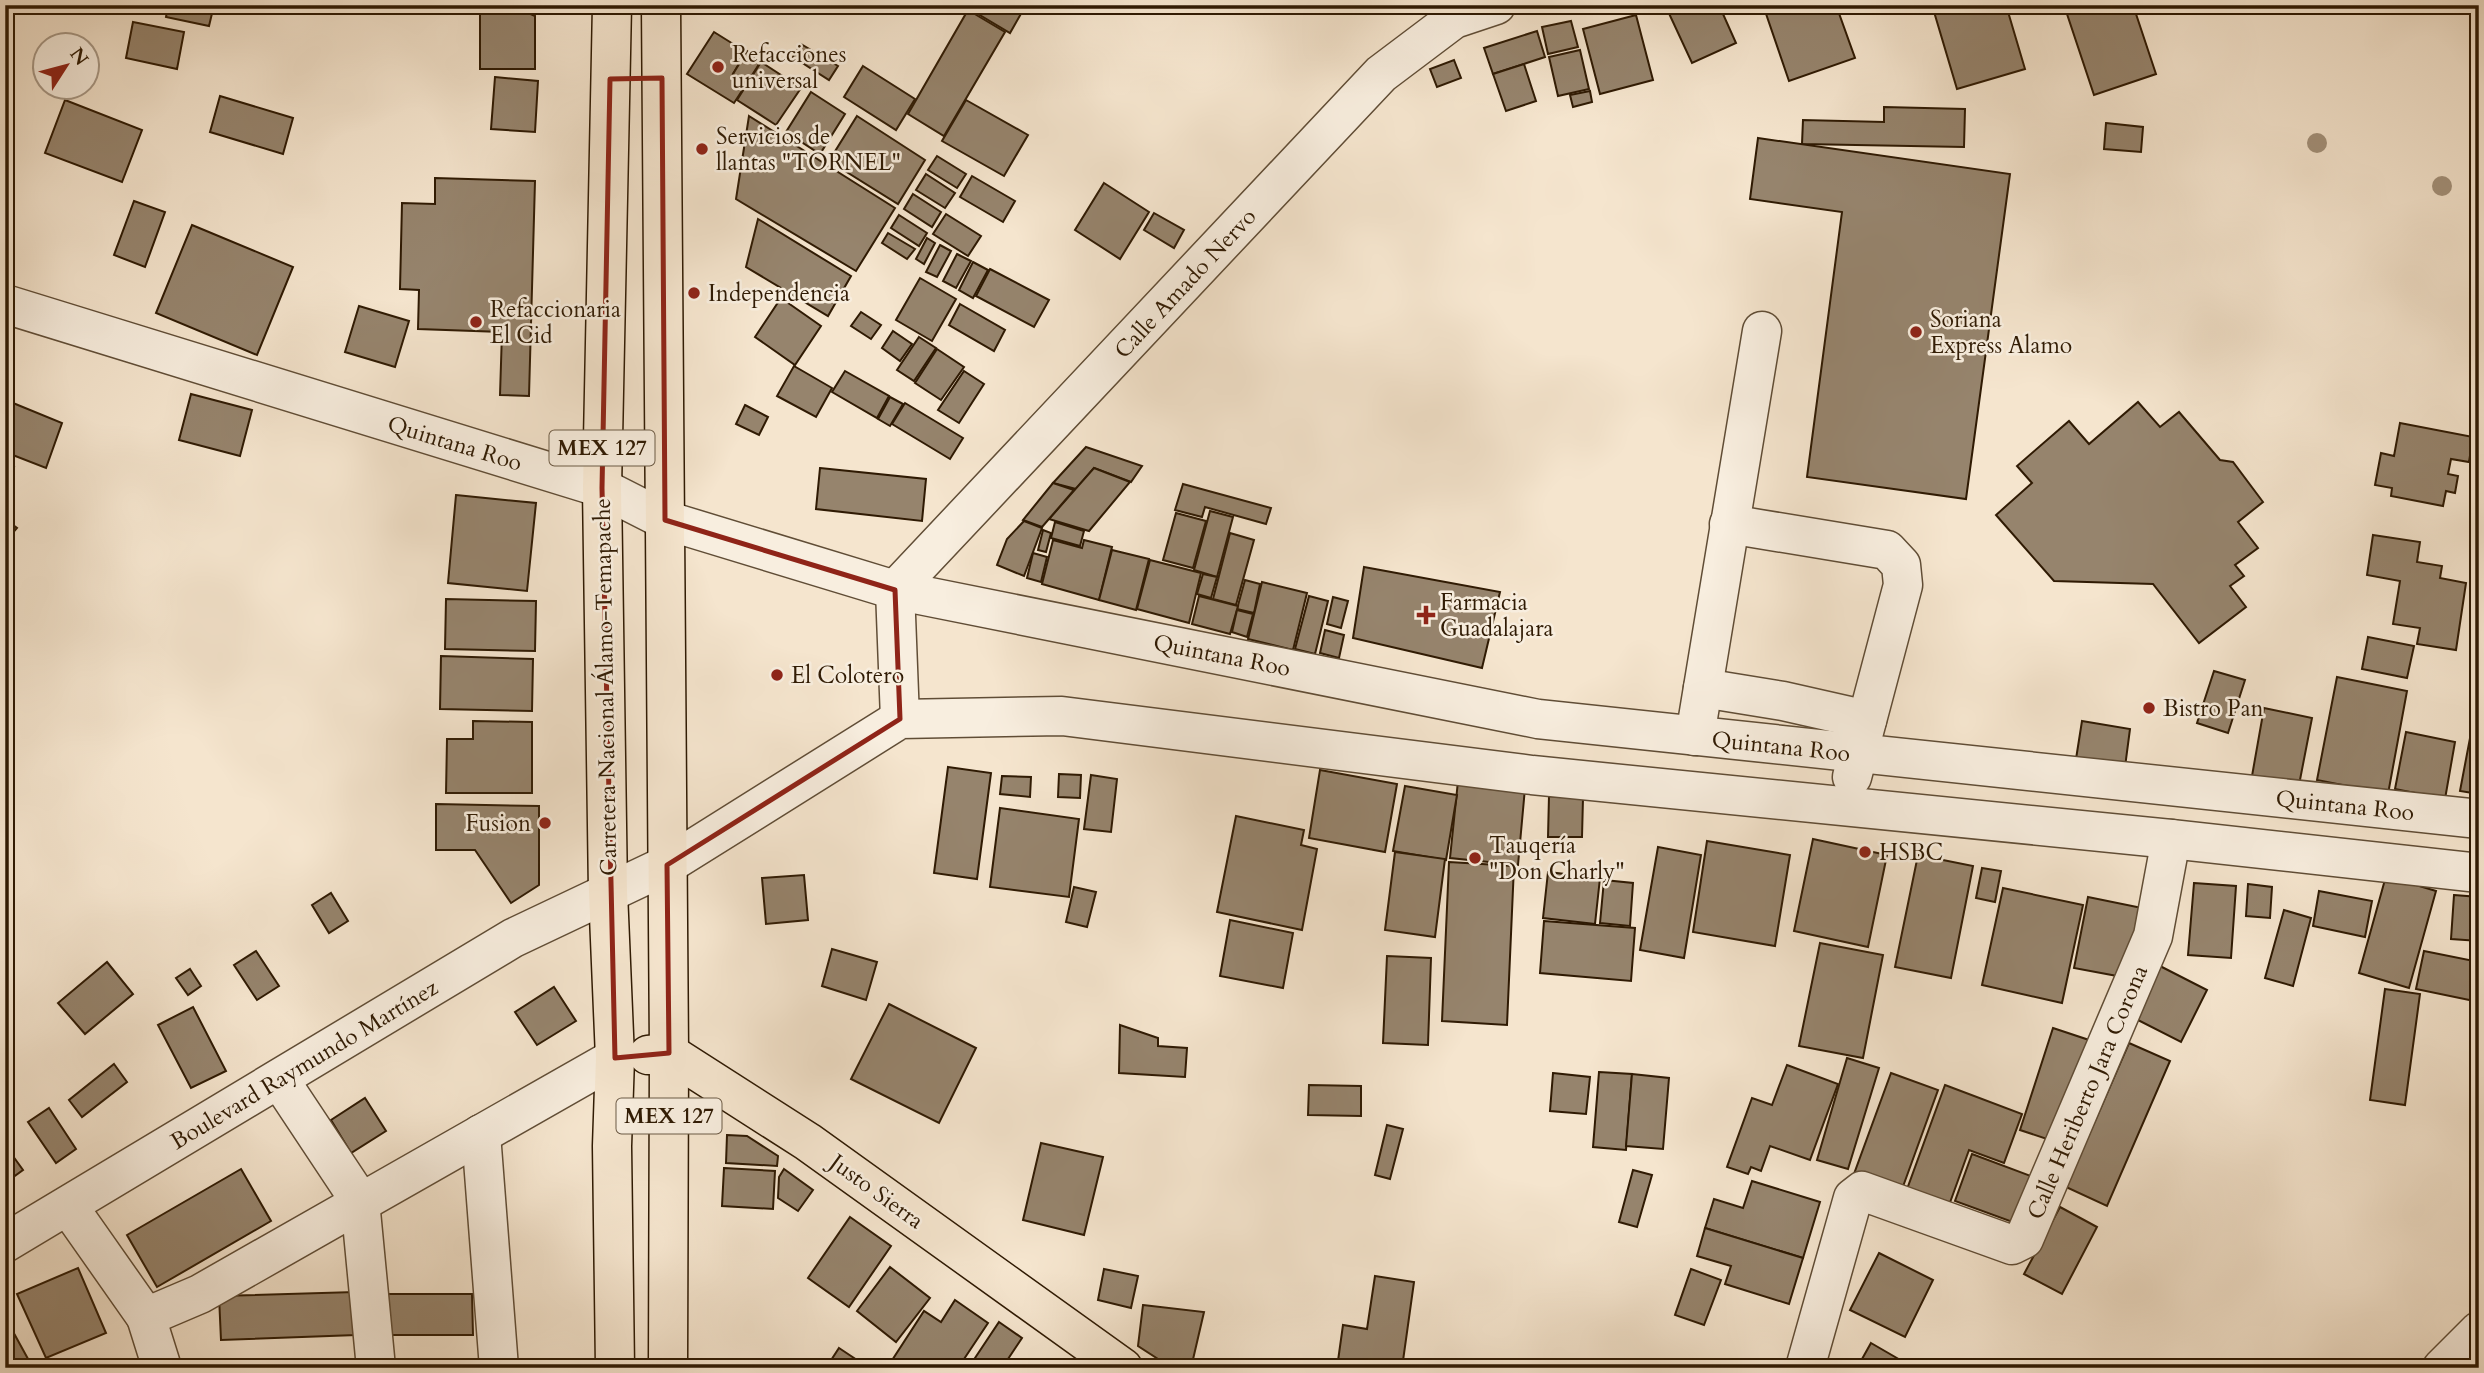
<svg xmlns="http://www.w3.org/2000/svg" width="2484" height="1373" font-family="Cardo,serif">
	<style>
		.building { fill: #96846d; stroke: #2f1a03; stroke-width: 2 }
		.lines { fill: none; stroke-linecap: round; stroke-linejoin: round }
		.minor-casing { stroke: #604d36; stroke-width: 41 }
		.major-casing { stroke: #2f1a03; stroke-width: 41 }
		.minor { stroke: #f8eedf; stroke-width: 38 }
		.major { stroke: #f5e5ce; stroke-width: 38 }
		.tree { fill: #a3917a }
		.marked { fill: none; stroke: #8f2418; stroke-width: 5; stroke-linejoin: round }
		.poi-dot { fill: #8f2418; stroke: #f8eedf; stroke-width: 2.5 }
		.labels { text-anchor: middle; stroke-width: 5; stroke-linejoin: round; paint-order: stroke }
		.shield { fill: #f8eedf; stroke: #6b5a45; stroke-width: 2 }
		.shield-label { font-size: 21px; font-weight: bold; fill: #2f1a03 }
		.poi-label { font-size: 23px; fill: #2f1a03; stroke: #f8eedf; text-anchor: start }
		.street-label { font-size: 23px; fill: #2f1a03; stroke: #f8eedf }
	</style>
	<rect width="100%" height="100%" fill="#f5e5ce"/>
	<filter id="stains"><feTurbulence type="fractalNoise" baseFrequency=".00286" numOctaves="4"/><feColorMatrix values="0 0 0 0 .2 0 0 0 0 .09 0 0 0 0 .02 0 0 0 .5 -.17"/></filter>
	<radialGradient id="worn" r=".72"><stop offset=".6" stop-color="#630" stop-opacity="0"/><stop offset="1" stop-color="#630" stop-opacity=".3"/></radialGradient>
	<!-- building -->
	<g class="building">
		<path d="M168 5H214L209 26 166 17Z"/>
		<path d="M480 5H511L535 16V69H480Z"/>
		<path d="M963 5H1026L1010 33Z"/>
		<path d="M1671 5H1719L1736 43 1692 63 1666 7Z"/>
		<path d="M1763 5H1836L1855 58 1789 81Z"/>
		<path d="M1932 5H2006L2025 69 1957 89Z"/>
		<path d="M2064 5H2133L2156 74 2094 95Z"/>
		<path d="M968 10 1005 32 944 136 908 114Z"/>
		<path d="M1636 15 1653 80 1600 94 1583 29Z"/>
		<path d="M1571 21 1578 47 1548 54 1542 27Z"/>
		<path d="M133 22 184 32 177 69 126 58Z"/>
		<path d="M1537 31 1545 57 1493 74 1484 48Z"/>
		<path d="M714 32 746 52 733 74 747 83 734 103 687 74Z"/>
		<path d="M801 44 838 66 829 80 793 57Z"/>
		<path d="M1580 50 1589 89 1558 96 1549 57Z"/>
		<path d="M747 51 761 61 747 83 733 74Z"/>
		<path d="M1454 60 1461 78 1437 87 1430 69Z"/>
		<path d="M761 62 801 88 776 125 737 100Z"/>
		<path d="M1524 64 1536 101 1506 111 1493 74Z"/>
		<path d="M863 66 915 99 896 130 844 97Z"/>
		<path d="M495 77 538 81 535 132 491 129Z"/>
		<path d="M1590 91 1592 102 1573 107 1570 95Z"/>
		<path d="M811 92 845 114 820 154 786 132Z"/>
		<path d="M220 96 293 118 283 154 210 132Z"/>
		<path d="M65 100 142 130 122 182 45 153Z"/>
		<path d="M966 100 1028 135 1004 176 942 141Z"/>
		<path d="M1884 107 1965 109 1964 147 1802 144 1803 120 1884 122Z"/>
		<path d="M749 116 895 208 856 271 736 199Z"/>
		<path d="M857 116 925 160 898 204 829 161Z"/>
		<path d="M2106 123 2143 127 2141 152 2104 149Z"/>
		<path d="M1758 138 2010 174 1966 499 1807 477 1842 212 1750 199Z"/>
		<path d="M937 156 966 174 957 188 928 170Z"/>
		<path d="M926 174 955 193 945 208 916 190Z"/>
		<path d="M972 176 1015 201 1003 222 960 197Z"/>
		<path d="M435 178 535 181 529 396 500 395 502 332 418 329 419 290 400 289 402 203 435 204Z"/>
		<path d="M1104 183 1149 212 1120 259 1075 230Z"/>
		<path d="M913 194 941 212 932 227 904 209Z"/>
		<path d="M134 201 165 212 145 267 114 255Z"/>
		<path d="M1154 213 1184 230 1174 248 1144 230Z"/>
		<path d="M946 214 981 236 968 256 933 234Z"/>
		<path d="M899 215 927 233 919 246 891 228Z"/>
		<path d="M758 219 851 276 828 316 746 267Z"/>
		<path d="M192 225 293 267 257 355 156 313Z"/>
		<path d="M888 233 915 249 907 259 882 243Z"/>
		<path d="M927 238 935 243 924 264 916 259Z"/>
		<path d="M940 245 951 251 937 277 926 272Z"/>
		<path d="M957 254 971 261 956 288 943 281Z"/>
		<path d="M973 262 988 270 973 298 959 290Z"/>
		<path d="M990 269 1049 300 1034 327 976 296Z"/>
		<path d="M920 278 956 299 932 341 896 320Z"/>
		<path d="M781 298 821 326 795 365 755 337Z"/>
		<path d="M960 304 1005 330 994 351 949 325Z"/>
		<path d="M359 306 409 321 395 367 345 352Z"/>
		<path d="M861 312 881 325 871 339 851 326Z"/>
		<path d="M893 331 912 344 900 361 882 348Z"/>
		<path d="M919 337 936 348 914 381 897 370Z"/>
		<path d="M937 349 964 367 941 400 915 383Z"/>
		<path d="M794 366 832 388 816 417 777 396Z"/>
		<path d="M845 371 889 396 877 418 832 392Z"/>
		<path d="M964 371 984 384 959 423 938 410Z"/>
		<path d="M191 394 252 410 240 456 179 440Z"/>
		<path d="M890 397 903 404 890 426 878 419Z"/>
		<path d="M2138 402 2160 427 2179 412 2220 460 2233 462 2263 502 2238 522 2258 548 2235 565 2244 576 2230 586 2246 607 2199 643 2153 584 2054 581 1996 515 2032 483 2017 466 2069 421 2089 444Z"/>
		<path d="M13 403 62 423 46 468 5 452V425Z"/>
		<path d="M905 403 963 438 950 459 892 424Z"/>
		<path d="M745 405 768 417 759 435 736 424Z"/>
		<path d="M2400 423 2473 437 2469 462 2451 459 2448 474 2458 476 2455 493 2446 491 2443 506 2391 496 2392 488 2375 485 2381 453 2394 456Z"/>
		<path d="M1086 447 1142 466 1131 482 1094 468 1076 489 1053 483Z"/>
		<path d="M5 464 14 467 5 492Z"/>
		<path d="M820 468 926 479 922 521 816 509Z"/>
		<path d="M1094 468 1130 482 1089 531 1049 519Z"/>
		<path d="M1053 483 1074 490 1042 527 1023 520Z"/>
		<path d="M1183 484 1271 508 1266 524 1205 507 1202 517 1175 510Z"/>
		<path d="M456 495 536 503 527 591 448 583Z"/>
		<path d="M1210 511 1233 517 1217 577 1194 570Z"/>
		<path d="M1176 513 1206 521 1193 568 1163 560Z"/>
		<path d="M5 519 17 528 5 542Z"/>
		<path d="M1024 521 1042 528 1024 576 997 565 1007 539Z"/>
		<path d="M1055 522 1084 531 1080 546 1051 538Z"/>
		<path d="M1043 530 1051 533 1046 552 1038 550Z"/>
		<path d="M1230 533 1254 540 1236 605 1213 599Z"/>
		<path d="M2373 535 2420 542 2417 562 2442 566 2440 578 2466 583 2456 650 2417 644 2420 628 2393 624 2400 581 2367 575Z"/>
		<path d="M1053 540 1082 548 1084 540 1112 547 1099 600 1042 584Z"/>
		<path d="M1112 550 1149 559 1136 610 1099 600Z"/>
		<path d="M1033 553 1047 557 1041 582 1027 578Z"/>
		<path d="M1150 560 1201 573 1189 623 1137 609Z"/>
		<path d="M1364 567 1500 592 1482 668 1353 638Z"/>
		<path d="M1203 574 1217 577 1211 598 1197 594Z"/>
		<path d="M1245 580 1260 584 1254 613 1237 609Z"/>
		<path d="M1262 582 1307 593 1293 650 1248 639Z"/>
		<path d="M1199 596 1238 606 1230 634 1192 624Z"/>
		<path d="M1309 596 1328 601 1315 654 1295 649Z"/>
		<path d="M1333 597 1348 601 1341 628 1327 624Z"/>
		<path d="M446 599 536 601 535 651 445 649Z"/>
		<path d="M1237 610 1253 614 1247 637 1232 632Z"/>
		<path d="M1325 630 1344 635 1339 658 1320 653Z"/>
		<path d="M2368 637 2414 646 2407 678 2362 669Z"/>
		<path d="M441 656 533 659 532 711 440 709Z"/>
		<path d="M2214 671 2245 680 2228 733 2197 723Z"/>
		<path d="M2337 677 2407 691 2388 794 2317 780Z"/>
		<path d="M2264 708 2312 718 2299 785 2252 776Z"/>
		<path d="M473 721 532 722V793H446L447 739H473Z"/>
		<path d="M2082 721 2130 729 2125 767 2076 759Z"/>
		<path d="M2406 732 2455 742 2445 799 2395 789Z"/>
		<path d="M2470 738 2479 739V794L2460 791Z"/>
		<path d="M948 767 991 773 977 879 934 873Z"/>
		<path d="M1320 770 1397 784 1385 852 1309 838Z"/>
		<path d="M1059 774 1081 775 1080 798 1058 797Z"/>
		<path d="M1091 775 1117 779 1111 832 1084 829Z"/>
		<path d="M1002 776 1031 777 1030 797 1000 794Z"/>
		<path d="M1458 781 1525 788 1518 865 1450 858Z"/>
		<path d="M1405 786 1457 795 1446 860 1393 851Z"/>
		<path d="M1549 796 1583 798 1582 837H1548Z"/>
		<path d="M436 804 539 806V885L511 903 475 850H436Z"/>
		<path d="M1000 808 1079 819 1069 897 990 887Z"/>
		<path d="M1236 816 1304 830 1301 845 1317 849 1302 930 1217 912Z"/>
		<path d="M1813 839 1887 855 1868 947 1794 931Z"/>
		<path d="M1707 841 1790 855 1775 946 1693 932Z"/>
		<path d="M1658 847 1701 855 1684 958 1640 950Z"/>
		<path d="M1395 852 1445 859 1435 937 1385 930Z"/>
		<path d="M1918 855 1973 866 1951 978 1895 967Z"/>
		<path d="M1449 862 1514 866 1507 1025 1442 1021Z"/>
		<path d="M1982 868 2001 871 1995 902 1976 898Z"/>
		<path d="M1548 872 1600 878 1595 924 1543 918Z"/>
		<path d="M804 875 808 920 766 924 762 878Z"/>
		<path d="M2386 876 2436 891 2409 988 2359 973Z"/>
		<path d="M1604 880 1633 883 1630 926 1600 923Z"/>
		<path d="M2194 883 2236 886 2231 958 2188 955Z"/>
		<path d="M2248 884 2272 887 2270 918 2246 916Z"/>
		<path d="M1074 887 1096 892 1087 927 1066 922Z"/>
		<path d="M2003 888 2083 905 2062 1003 1982 985Z"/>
		<path d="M2319 891 2372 901 2365 937 2313 926Z"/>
		<path d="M331 893 348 921 329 933 312 905Z"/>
		<path d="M2454 895 2479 897V941L2451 939Z"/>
		<path d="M2088 897 2142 908 2128 978 2074 968Z"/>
		<path d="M2284 910 2311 918 2293 986 2265 978Z"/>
		<path d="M1230 920 1293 933 1283 988 1220 976Z"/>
		<path d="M1544 921 1635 928 1631 981 1540 973Z"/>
		<path d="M1820 943 1883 955 1863 1058 1799 1046Z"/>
		<path d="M832 949 877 962 866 1000 822 986Z"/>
		<path d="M256 951 279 986 257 1000 234 965Z"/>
		<path d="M2424 951 2479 962V1002L2416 989Z"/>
		<path d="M1387 956 1431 958 1428 1045 1383 1043Z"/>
		<path d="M107 962 133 994 85 1034 58 1003Z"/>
		<path d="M2158 965 2207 990 2181 1042 2132 1017Z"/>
		<path d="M190 969 201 986 188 995 176 978Z"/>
		<path d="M554 987 576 1021 537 1045 515 1012Z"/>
		<path d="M2385 989 2420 994 2405 1105 2370 1100Z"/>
		<path d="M889 1004 976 1048 939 1123 851 1079Z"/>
		<path d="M193 1007 226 1071 191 1088 158 1025Z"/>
		<path d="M1120 1025 1158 1038V1046L1187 1048 1185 1077 1119 1073Z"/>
		<path d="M2053 1028 2092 1041 2059 1143 2020 1130Z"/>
		<path d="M2129 1043 2170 1061 2107 1206 2066 1187Z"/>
		<path d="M1847 1058 1879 1068 1848 1169 1817 1160Z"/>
		<path d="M114 1064 127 1082 82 1117 69 1100Z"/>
		<path d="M1787 1065 1838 1084 1810 1160 1770 1146 1761 1171 1751 1167 1748 1174 1727 1167 1752 1098 1772 1105Z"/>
		<path d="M1599 1072 1632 1074 1626 1150 1593 1147Z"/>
		<path d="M1553 1073 1590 1077 1586 1114 1550 1111Z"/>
		<path d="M1891 1073 1938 1090 1901 1192 1854 1174Z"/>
		<path d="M1632 1074 1669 1078 1663 1149 1626 1146Z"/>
		<path d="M1309 1085 1361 1086V1116L1308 1115Z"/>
		<path d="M1945 1085 2022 1114 2004 1163 1969 1150 1948 1208 1906 1192Z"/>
		<path d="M365 1098 386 1131 351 1153 331 1120Z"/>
		<path d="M49 1108 76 1149 56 1163 28 1122Z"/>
		<path d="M1387 1125 1403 1129 1390 1179 1375 1175Z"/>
		<path d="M727 1135 747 1136 778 1156 777 1166 726 1163Z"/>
		<path d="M1041 1143 1103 1157 1084 1235 1023 1220Z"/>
		<path d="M5 1145 23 1170 5 1183Z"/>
		<path d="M1972 1154 2036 1178 2018 1224 1955 1201Z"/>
		<path d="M724 1168 775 1171 773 1209 722 1206Z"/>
		<path d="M241 1169 271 1221 157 1287 127 1235Z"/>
		<path d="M784 1169 813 1190 798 1211 778 1198 779 1177Z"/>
		<path d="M1633 1170 1652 1175 1637 1227 1619 1222Z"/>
		<path d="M1752 1181 1820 1202 1803 1258 1705 1228 1714 1199 1743 1208Z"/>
		<path d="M2060 1207 2097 1227 2062 1294 2024 1274Z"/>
		<path d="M850 1217 891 1246 849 1307 808 1278Z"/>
		<path d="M1705 1228 1803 1258 1789 1304 1725 1284 1731 1266 1697 1256Z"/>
		<path d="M1879 1253 1933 1280 1905 1337 1850 1310Z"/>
		<path d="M890 1267 930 1298 896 1342 857 1311Z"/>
		<path d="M78 1268 106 1333 46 1358 17 1294Z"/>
		<path d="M1104 1269 1138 1276 1131 1308 1098 1300Z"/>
		<path d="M1691 1269 1721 1280 1704 1325 1675 1315Z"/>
		<path d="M1375 1276 1414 1282 1402 1368H1337L1343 1325 1367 1329Z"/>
		<path d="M355 1292 356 1335 221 1340 219 1296Z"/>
		<path d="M388 1294H472L473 1335H388Z"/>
		<path d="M955 1300 988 1323 958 1368H887L924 1311 941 1322Z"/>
		<path d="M1143 1305 1204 1312 1191 1368H1172L1138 1346Z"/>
		<path d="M5 1317 33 1368H5Z"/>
		<path d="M999 1322 1022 1338 1002 1368H976L971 1364Z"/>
		<path d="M1871 1343 1914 1368H1857Z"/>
		<path d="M839 1348 869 1368H826Z"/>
	</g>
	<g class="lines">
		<!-- minor casing -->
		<g class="minor-casing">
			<g id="minor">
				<path d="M5 304 602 488 665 520 895 590 1538 719 2479 819"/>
				<path d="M1729 524 1887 550 1901 565 1903 585 1852 777"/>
				<path d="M1703 688 1783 701 1867 720"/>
				<path d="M900 719 895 590 1381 74 1454 19 1496 5"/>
				<path d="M1695 736 1762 331"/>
				<path d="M279 1079 360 1201 376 1368"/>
				<path d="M481 1134 499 1368"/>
				<path d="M68 1206 146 1317"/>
				<path d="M5 1243 513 938 667 865 900 719 1062 716 1532 775 2171 839 2479 873"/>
				<path d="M162 1368 146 1317 200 1294 615 1058"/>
				<path d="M1805 1368 1853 1198 1862 1191 2012 1245 2024 1239 2153 936 2171 839"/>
				<path d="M2442 1368 2479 1331"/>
			</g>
		</g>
		<!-- major casing -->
		<g class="major-casing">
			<g id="major">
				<path d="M612 5 602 488 608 892 615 1058 612 1146 615 1368"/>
				<path d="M661 5 669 1053 668 1368"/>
				<path d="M648 1055 669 1053 808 1142 1123 1368"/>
			</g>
		</g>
		<!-- minor -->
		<use href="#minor" class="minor"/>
		<!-- major -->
		<use href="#major" class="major"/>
	</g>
	<!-- trees -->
	<g class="tree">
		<circle cx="2317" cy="143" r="10"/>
		<circle cx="2442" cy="186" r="10"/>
	</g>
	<!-- marked area -->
	<path class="marked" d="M662 78 665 520 895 590 900 719 667 865 669 1053 615 1058 602 488 610 79Z"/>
	<!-- markers -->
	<g class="poi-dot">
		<circle cx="718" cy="67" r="7"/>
		<circle cx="702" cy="149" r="7"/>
		<circle cx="694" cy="293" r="7"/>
		<circle cx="476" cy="322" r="7"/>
		<circle cx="1916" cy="332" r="7"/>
		<path d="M1422.5 604.5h7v7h7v7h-7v7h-7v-7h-7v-7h7z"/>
		<circle cx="777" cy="675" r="7"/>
		<circle cx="2149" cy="708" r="7"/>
		<circle cx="545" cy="823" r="7"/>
		<circle cx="1865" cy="852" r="7"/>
		<circle cx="1475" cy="858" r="7"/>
	</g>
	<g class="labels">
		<!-- shield labels -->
		<g class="shield">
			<rect x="549.5" y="430.5" width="105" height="35" rx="5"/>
			<rect x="616.5" y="1098.5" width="105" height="35" rx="5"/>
		</g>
		<g class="shield-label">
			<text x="602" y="455">MEX 127</text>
			<text x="669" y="1123">MEX 127</text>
		</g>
		<!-- poi labels -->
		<g class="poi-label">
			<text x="732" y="62">Refacciones<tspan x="732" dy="26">universal</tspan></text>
			<text x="716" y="144">Servicios de<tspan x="716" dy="26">llantas "TORNEL"</tspan></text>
			<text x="708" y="301">Independencia</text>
			<text x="490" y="317">Refaccionaria<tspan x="490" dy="26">El Cid</tspan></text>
			<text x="1930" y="327">Soriana<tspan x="1930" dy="26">Express Alamo</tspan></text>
			<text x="1440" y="610">Farmacia<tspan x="1440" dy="26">Guadalajara</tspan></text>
			<text x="791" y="683">El Colotero</text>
			<text x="2163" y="716">Bistro Pan</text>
			<text x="531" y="831" text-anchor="end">Fusion</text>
			<text x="1489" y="853">Tauqería<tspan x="1489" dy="26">"Don Charly"</tspan></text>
			<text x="1879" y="860">HSBC</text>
		</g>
		<!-- street labels -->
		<g class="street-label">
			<text transform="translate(1185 283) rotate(-47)" y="8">Calle Amado Nervo</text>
			<text transform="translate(455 443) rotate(17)" y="8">Quintana Roo</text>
			<text transform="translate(1222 655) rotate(11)" y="8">Quintana Roo</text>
			<text transform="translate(605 687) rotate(-91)" y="8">Carretera Nacional Álamo-Temapache</text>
			<text transform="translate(1781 746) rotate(6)" y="8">Quintana Roo</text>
			<text transform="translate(2345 805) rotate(6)" y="8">Quintana Roo</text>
			<text transform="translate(304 1064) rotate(-31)" y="8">Boulevard Raymundo Martínez</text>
			<text transform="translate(2087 1092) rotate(-67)" y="8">Calle Heriberto Jara Corona</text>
			<text transform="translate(877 1191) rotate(36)" y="8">Justo Sierra</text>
		</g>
	</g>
	<!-- margin -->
	<rect width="2484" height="1373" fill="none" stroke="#f5e5ce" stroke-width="28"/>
	<rect x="7" y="7" width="2470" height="1359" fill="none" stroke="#2f1a03" stroke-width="3.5"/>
	<rect x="14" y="14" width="2456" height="1345" fill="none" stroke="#2f1a03" stroke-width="2"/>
	<!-- north arrow -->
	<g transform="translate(66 66) rotate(54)"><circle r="33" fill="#f8eedf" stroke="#a89987" stroke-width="2"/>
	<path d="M0-5L12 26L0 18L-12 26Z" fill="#8f2418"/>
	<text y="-10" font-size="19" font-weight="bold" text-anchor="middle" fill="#2f1a03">N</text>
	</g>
	<rect width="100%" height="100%" filter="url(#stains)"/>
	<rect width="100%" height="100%" fill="url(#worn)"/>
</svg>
